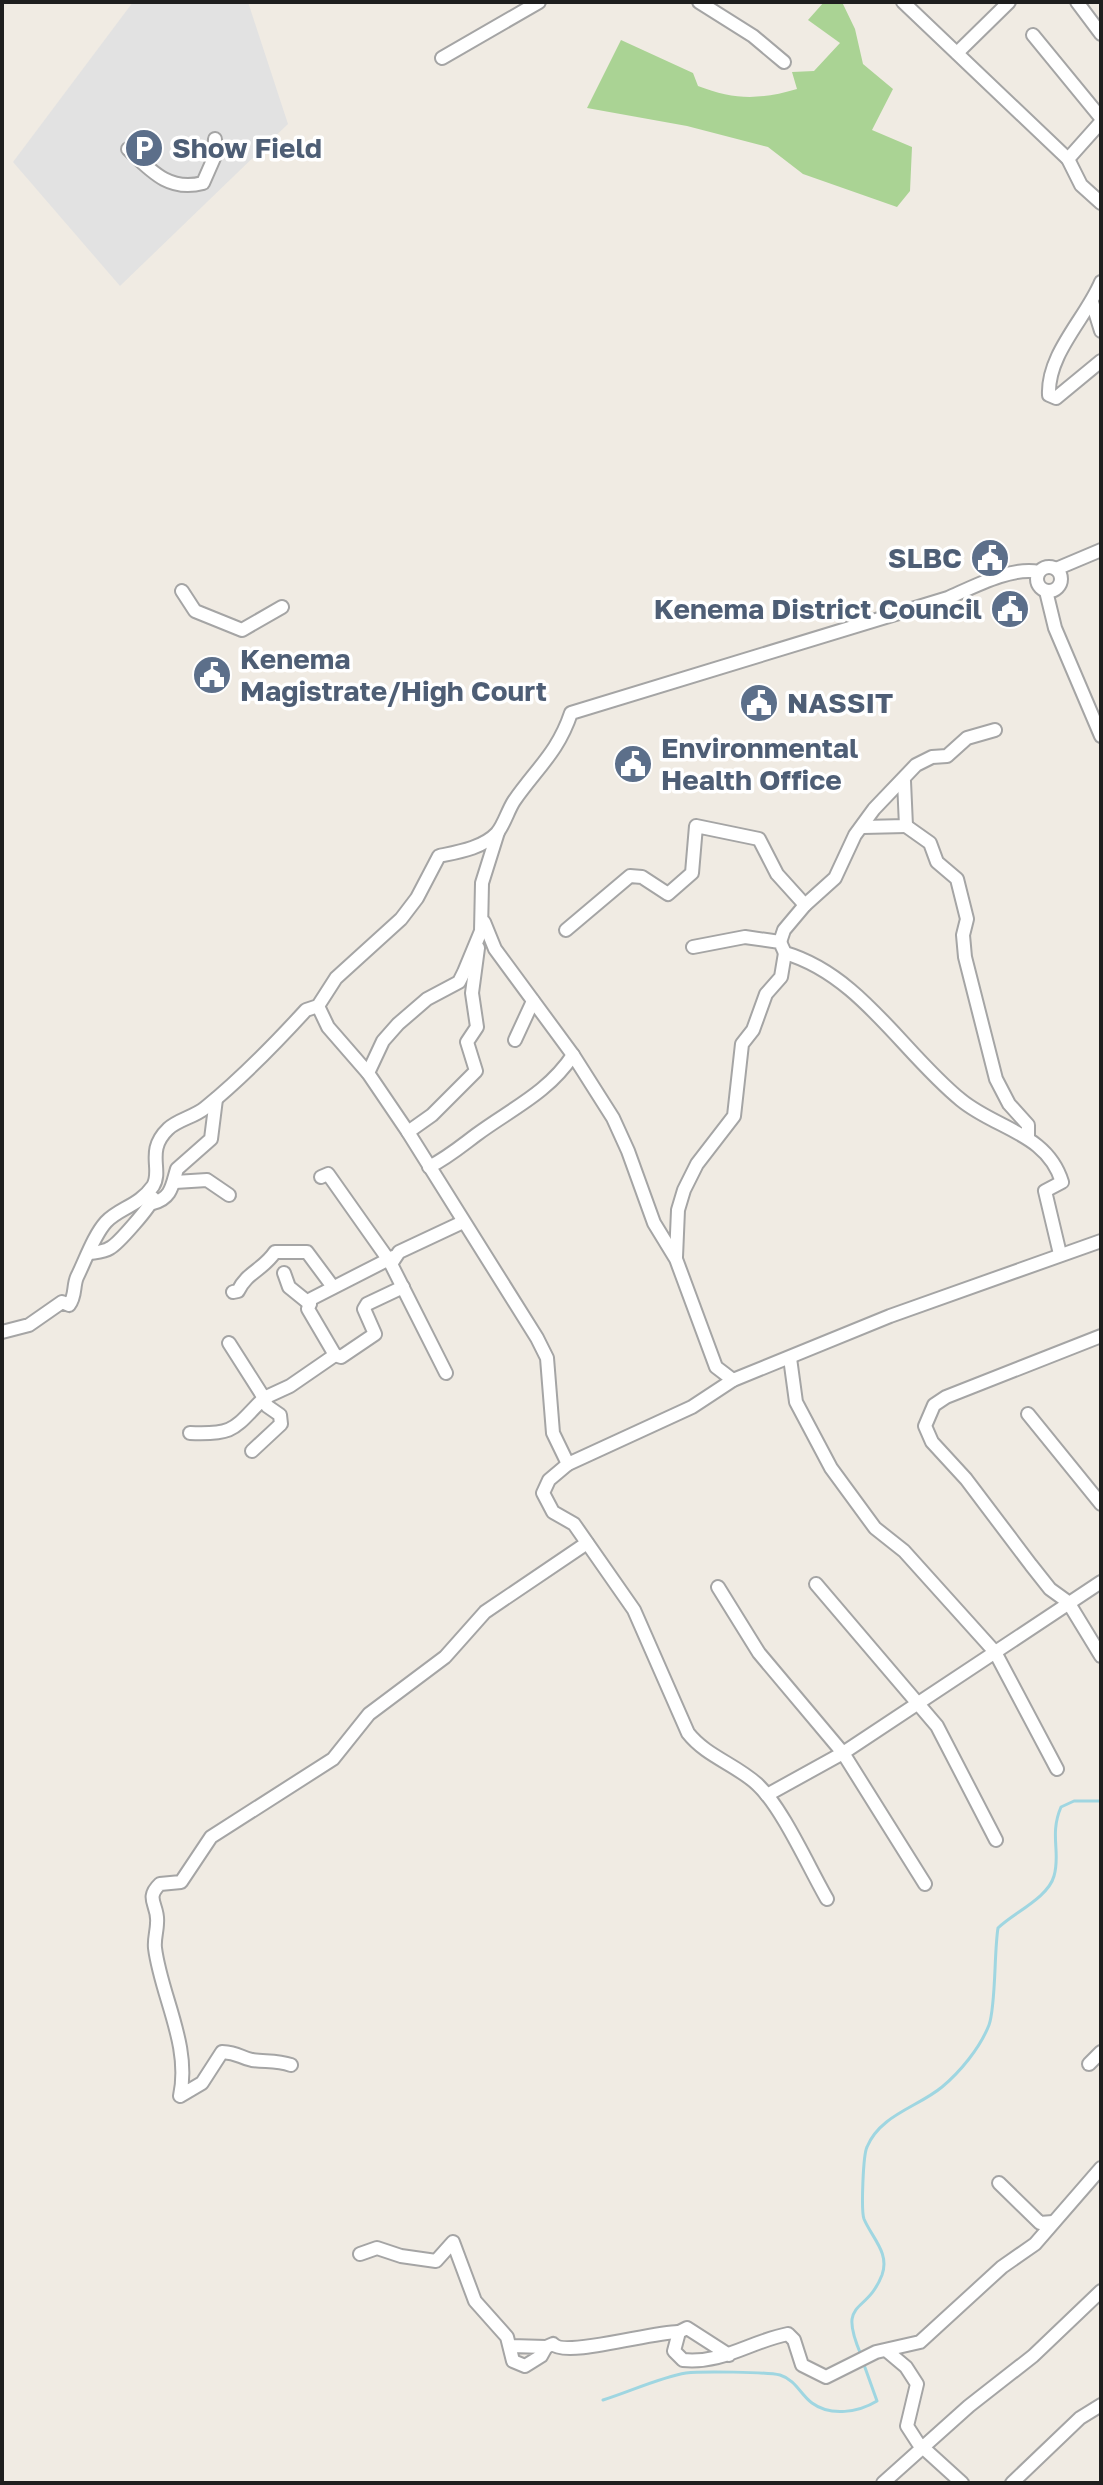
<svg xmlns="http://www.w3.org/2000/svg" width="1103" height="2485" font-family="'Golos Text',sans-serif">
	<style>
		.forest { fill: #aad394 }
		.parking { fill: #e2e2e2 }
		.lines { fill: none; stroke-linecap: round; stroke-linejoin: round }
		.stream { stroke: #9fd6e1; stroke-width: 3 }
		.minor-casing { stroke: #a5a5a5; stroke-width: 16 }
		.minor { stroke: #fff; stroke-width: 12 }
		.labels { text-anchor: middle; stroke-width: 7; stroke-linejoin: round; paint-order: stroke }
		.service-label { font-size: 28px; font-weight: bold; fill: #4e5e75; stroke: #fff; text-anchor: start }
	</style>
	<rect width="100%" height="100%" fill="#f0ebe3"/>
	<!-- forest -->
	<path class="forest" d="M824 2H842L855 29 863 64 893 89 872 130 912 147 910 191 897 207 803 174 768 147 687 126 587 108 621 40 693 73 698 86C734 100 760 100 797 89L792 72 814 71 840 43 808 20Z"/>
	<!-- parking -->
	<path class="parking" d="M133 2H248L288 124 120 286 13 162Z"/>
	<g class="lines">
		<!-- stream -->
		<g class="stream">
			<path d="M861 2355C837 2298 866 2316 882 2275 890 2253 872 2238 864 2219 861 2211 863 2155 867 2147 880 2115 918 2107 942 2087 960 2072 980 2048 989 2025 996 2006 994 1952 998 1928 1013 1913 1048 1898 1054 1876 1061 1853 1049 1835 1061 1807L1074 1801H1101"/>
			<path d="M603 2400C629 2392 661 2377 686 2373 701 2371 767 2372 780 2375 796 2380 800 2394 812 2403 831 2417 859 2412 877 2401L863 2362"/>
		</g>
		<!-- minor casing -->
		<g class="minor-casing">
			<g id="minor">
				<path d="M699 2 753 36 784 62"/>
				<path d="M903 2 1068 159 1081 185 1101 203"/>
				<path d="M1077 2 1101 34"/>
				<path d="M1033 35 1101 118"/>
				<path d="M957 53 1009 2"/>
				<path d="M442 58 539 2"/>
				<path d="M128 149C151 171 169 192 203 183L214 158 215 139"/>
				<path d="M1068 159 1101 122"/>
				<path d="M1101 282C1086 318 1047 354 1049 395L1056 398 1101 361"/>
				<path d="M1092 302 1101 331"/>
				<circle cx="1049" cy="579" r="12"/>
				<path d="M1056 569 1101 550"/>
				<path d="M182 591 195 611 242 630 282 607"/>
				<path d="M1046 591 1055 628 1101 736"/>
				<path d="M906 826 930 843 937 862 957 879 967 919 963 935 965 957 996 1079 1009 1104 1028 1125V1136"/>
				<path d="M863 827 906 826 904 781"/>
				<path d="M805 905 835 878 855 835 874 809 916 765 932 757 947 756 967 738 995 730"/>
				<path d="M484 922 495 949 573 1055"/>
				<path d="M566 930 630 876 642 877 668 894 692 873 696 826 759 839 777 874 805 905 784 930 780 942"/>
				<path d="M693 947 745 937 780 942 785 953C860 975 903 1053 961 1100 996 1129 1047 1133 1062 1182L1045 1191 1060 1254"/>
				<path d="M318 1006 328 1027 368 1073 408 1132 537 1338 547 1358 553 1433 568 1464"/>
				<path d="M515 1040 533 1001"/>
				<path d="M368 1073 383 1041 398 1024 427 999 459 982 464 972 481 931 482 883 498 832"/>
				<path d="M408 1132 432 1115 476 1071 467 1042 477 1027 472 993 478 948"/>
				<path d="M429 1167C447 1158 460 1147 476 1135 511 1109 548 1093 573 1055L613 1118 628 1151 654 1223 676 1259 716 1367 733 1380"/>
				<path d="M321 1177 328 1174 388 1259"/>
				<path d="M175 1182 207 1180 229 1195"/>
				<path d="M153 1203C172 1198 172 1185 177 1169L211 1139 216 1099"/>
				<path d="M90 1253C97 1252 104 1252 110 1248 118 1244 152 1205 153 1198"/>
				<path d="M393 1257 311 1299 308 1309 335 1355 341 1357 375 1334 364 1309 367 1304 403 1287"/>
				<path d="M676 1257 678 1210 684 1190 697 1164 734 1116 742 1044 753 1030 766 994 781 977 785 953"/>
				<path d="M284 1273 289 1287 310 1304"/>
				<path d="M233 1292 238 1291C247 1272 263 1270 275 1252H307L333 1287"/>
				<path d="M2 1332 29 1325 62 1302 69 1305C76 1296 73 1286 77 1277 85 1261 94 1235 106 1222 119 1208 139 1206 153 1186 163 1170 145 1151 168 1129 177 1120 194 1117 205 1108 242 1078 274 1045 306 1010L318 1006 336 978 401 919 417 898 439 856C458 852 483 848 497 833 504 825 508 810 514 801 537 768 558 752 571 713L948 598C973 587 1012 566 1039 572"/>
				<path d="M1101 1336 946 1397 934 1405 925 1426 932 1442 966 1479 1031 1565 1050 1589 1068 1602 1101 1656"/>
				<path d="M229 1343 264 1398 290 1386 335 1355"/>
				<path d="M790 1358 796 1402 831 1468 875 1528 904 1551 995 1652 1057 1769"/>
				<path d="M446 1373 391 1264 399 1252 463 1222"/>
				<path d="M1028 1414 1101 1504"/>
				<path d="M190 1433C236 1435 234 1428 264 1398L267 1406 280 1415 281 1424 252 1451"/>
				<path d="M816 1584 937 1726 996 1840"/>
				<path d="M718 1587 759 1653 843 1753 925 1884"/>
				<path d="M767 1795 843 1753 1101 1582"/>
				<path d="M827 1899C809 1868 782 1807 757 1784 735 1764 706 1756 688 1733L634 1610 574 1524 553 1512 543 1493 549 1480 568 1464 692 1407 733 1380 890 1316 1101 1241"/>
				<path d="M1089 2064 1101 2052"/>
				<path d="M291 2065C277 2060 265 2062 252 2060 239 2057 239 2053 222 2052L202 2083 180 2096C191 2045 161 1996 155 1948 154 1939 157 1931 157 1923 159 1905 144 1899 160 1884L181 1882 211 1837 333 1759 369 1714 445 1657 485 1612 587 1543"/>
				<path d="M999 2183 1040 2223 1053 2222"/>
				<path d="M360 2254 377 2248 401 2256 436 2261 453 2242 475 2301 507 2337 513 2361 525 2366 541 2356 546 2347 511 2346"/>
				<path d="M546 2347 553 2344C565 2358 655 2331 679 2332"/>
				<path d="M887 2351 906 2367 917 2384 907 2426 918 2443 962 2483"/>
				<path d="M729 2355 687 2328 679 2332 674 2351 683 2360C723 2364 751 2341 788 2334L794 2340 802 2365 826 2377 876 2352 920 2342 1002 2267 1035 2244 1101 2168"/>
				<path d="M883 2483 969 2406 1033 2356 1101 2291"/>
				<path d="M1012 2483 1080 2418 1101 2405"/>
			</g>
		</g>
		<!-- minor -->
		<use href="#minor" class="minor"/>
	</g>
	<!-- icons -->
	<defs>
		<g id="parking-disc" transform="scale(2)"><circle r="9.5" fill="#5c6f8a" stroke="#fff"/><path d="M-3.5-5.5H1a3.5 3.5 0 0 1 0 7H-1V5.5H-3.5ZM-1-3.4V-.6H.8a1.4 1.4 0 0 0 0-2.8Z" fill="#fff"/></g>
		<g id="civic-disc" transform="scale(2)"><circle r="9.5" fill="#5c6f8a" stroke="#fff"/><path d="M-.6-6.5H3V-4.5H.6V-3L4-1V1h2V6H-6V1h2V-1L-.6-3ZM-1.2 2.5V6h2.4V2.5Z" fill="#fff"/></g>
	</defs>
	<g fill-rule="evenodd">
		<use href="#parking-disc" x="144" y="148"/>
		<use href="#civic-disc" x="990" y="558"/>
		<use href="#civic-disc" x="1010" y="609"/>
		<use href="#civic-disc" x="212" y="675"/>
		<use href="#civic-disc" x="759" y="703"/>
		<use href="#civic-disc" x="633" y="764"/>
	</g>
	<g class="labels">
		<!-- service labels -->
		<g class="service-label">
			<text x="172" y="158">Show Field</text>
			<text x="962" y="568" text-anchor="end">SLBC</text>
			<text x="982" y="619" text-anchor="end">Kenema District Council</text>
			<text x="240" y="669">Kenema<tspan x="240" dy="32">Magistrate/High Court</tspan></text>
			<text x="787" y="713">NASSIT</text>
			<text x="661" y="758">Environmental<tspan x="661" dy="32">Health Office</tspan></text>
		</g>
	</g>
	<!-- border -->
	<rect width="1103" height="2485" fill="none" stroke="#1e1e1e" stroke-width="8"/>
</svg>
